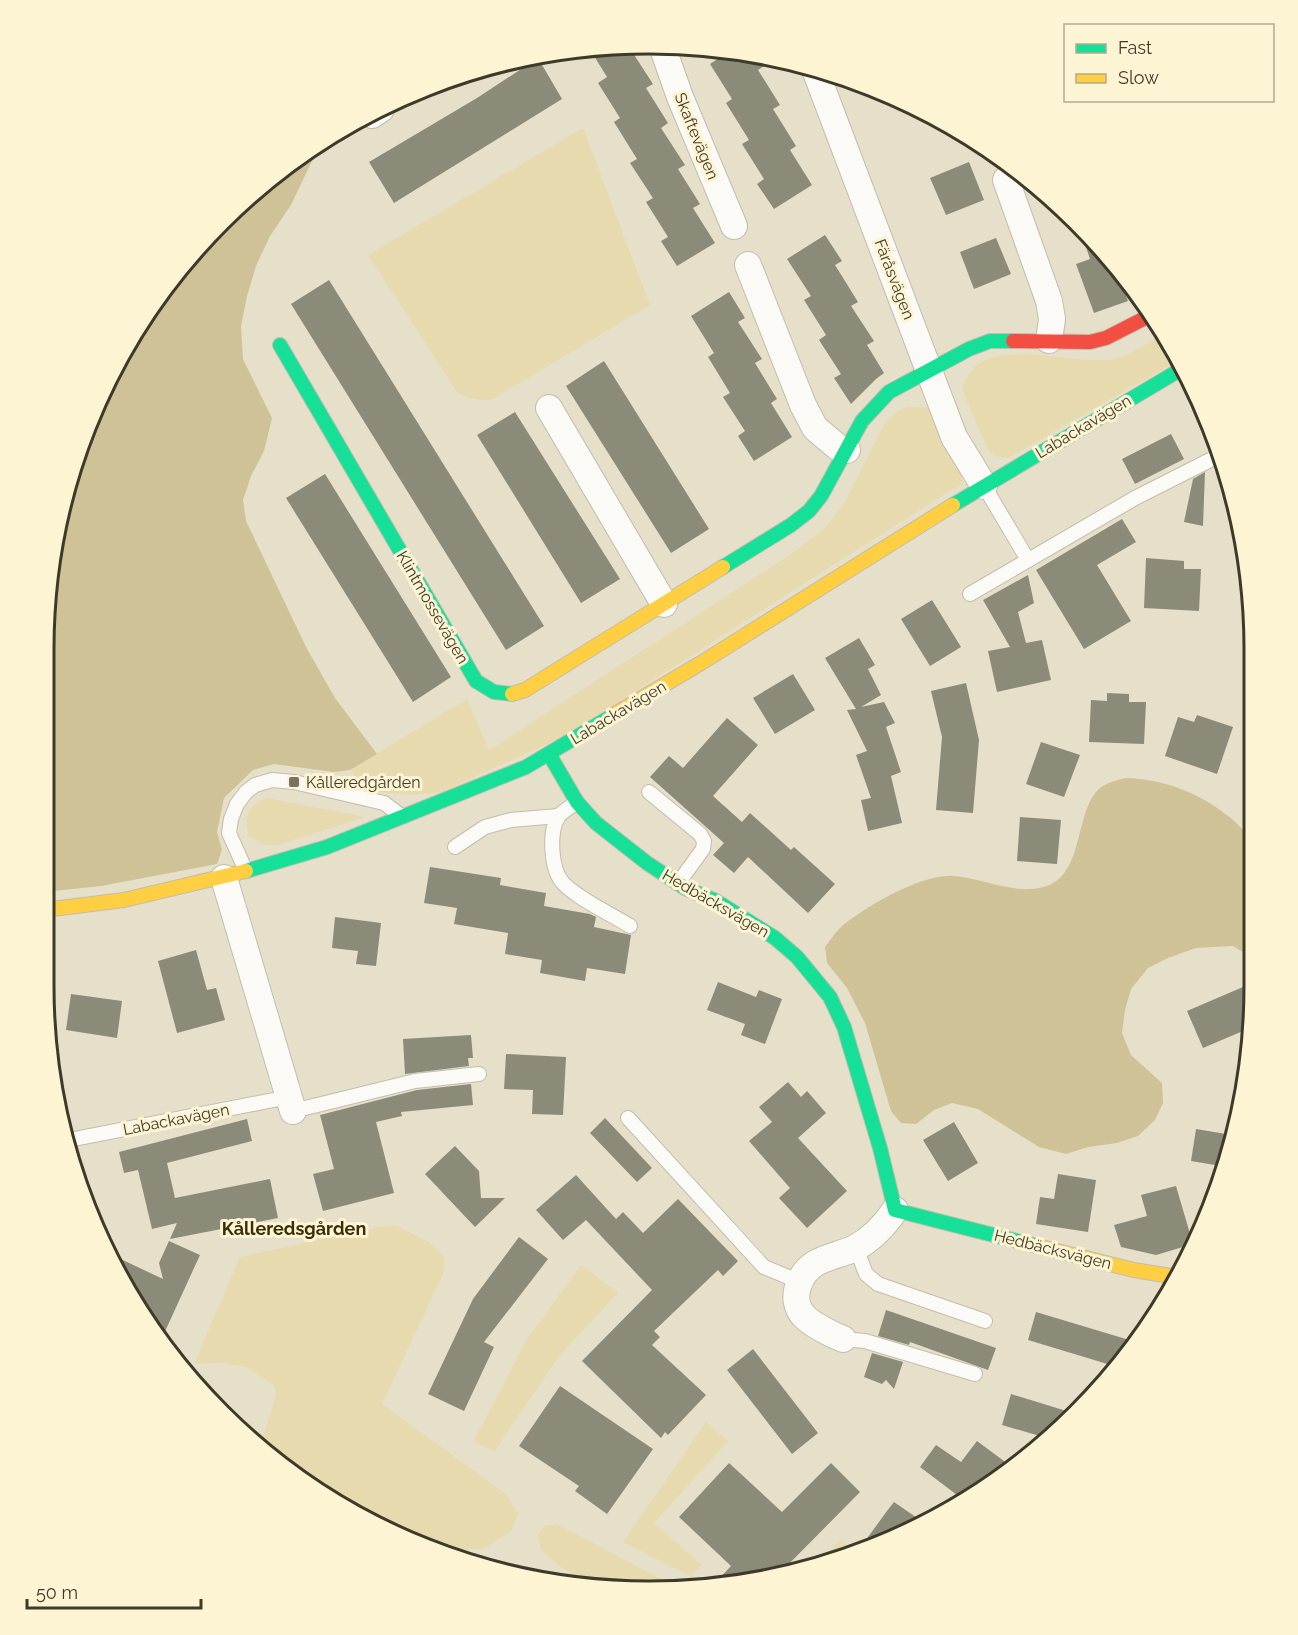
<svg xmlns="http://www.w3.org/2000/svg" width="1298" height="1635" font-family="Raleway,sans-serif">
	<style>
		.green { fill: #e6daae }
		.forest { fill: #cec296 }
		.building { fill: #8c8a79 }
		.lines { fill: none; stroke-linecap: round; stroke-linejoin: round }
		.lane-casing { stroke: #c2bdac; stroke-width: 16 }
		.street-casing { stroke: #c2bdac; stroke-width: 28 }
		.fast-casing { stroke: #c2bdac; stroke-width: 16 }
		.slow-casing { stroke: #c2bdac; stroke-width: 16 }
		.jam-casing { stroke: #c2bdac; stroke-width: 16 }
		.lane { stroke: #fbfaf7; stroke-width: 14 }
		.street { stroke: #fbfaf7; stroke-width: 26 }
		.fast { stroke: #16e098; stroke-width: 14 }
		.slow { stroke: #ffcf43; stroke-width: 14 }
		.jam { stroke: #f24e42; stroke-width: 14 }
		.poi-dot { fill: #797461; stroke: #fdf4d3; stroke-width: 2 }
		.labels { text-anchor: middle; stroke-width: 6; stroke-linejoin: round; paint-order: stroke }
		.street-label { font-size: 16px; fill: #3e3a29; stroke: #fdf4d3 }
		.poi-label { font-size: 16px; fill: #3e3a29; stroke: #fdf4d3; text-anchor: start }
		.neighbourhood-label { font-size: 18px; font-weight: bold; fill: #392f09; stroke: #fdf4d3 }
		.rim { fill: none; stroke: #3e3a29; stroke-width: 3 }
	</style>
	<rect width="100%" height="100%" fill="#e6e0ca"/>
	<!-- green -->
	<g class="green">
		<path d="M583 128 650 305 493 399C479 402 469 399 457 392L368 255Z"/>
		<path d="M1164 334 1179 360 1008 458 995 456 988 450 962 390C974 334 1056 361 1097 360 1102 360 1110 361 1115 359 1130 355 1150 341 1164 334Z"/>
		<path d="M907 407H923L937 413 962 464V483L565 736 441 792 410 795 378 792 367 789 350 770 467 699 489 750 790 555 824 529 845 501 883 427 893 414Z"/>
		<path d="M267 798 366 817 277 845 261 844 249 836C243 817 248 804 267 798Z"/>
		<path d="M397 1226 429 1242 445 1257 443 1274 382 1404 506 1494 518 1513 511 1531 483 1549H450L447 1552 346 1510 258 1443 265 1432 276 1395 274 1385 246 1367 223 1363 194 1364 240 1257 379 1227Z"/>
		<path d="M581 1265 618 1293 559 1356 494 1452 474 1441 525 1342Z"/>
		<path d="M706 1422 728 1441 654 1523 702 1565 690 1576 623 1542Z"/>
		<path d="M557 1524 678 1588 649 1591 590 1584 559 1566 541 1550 538 1535 544 1526Z"/>
		<path d="M840 1540 854 1551 813 1568Z"/>
	</g>
	<!-- forest -->
	<g class="forest">
		<path d="M321 142 291 205 270 236 256 266 247 296 241 326 243 359 272 418 264 451 251 476 243 500 246 521 306 647 335 698 377 754 350 770 334 772 274 764 253 770 224 798 217 832 222 850 217 864 101 886 44 892 45 610 76 454 124 347 194 250 250 194Z"/>
		<path d="M1125 778C1163 779 1198 792 1228 816 1238 823 1246 834 1254 843V959L1233 946 1196 948 1168 958 1148 968 1131 989 1125 1010 1122 1033 1131 1055 1162 1083 1163 1103 1155 1120 1138 1136 1117 1143 1088 1147 1066 1154 1039 1147 978 1109 952 1103 934 1110 916 1124 901 1123 891 1111 865 1023 847 988 827 963 825 947C830 941 834 934 839 929 862 908 923 873 953 876 982 878 1015 895 1043 887 1087 877 1073 804 1103 786 1110 782 1118 780 1125 778Z"/>
	</g>
	<!-- building -->
	<g class="building">
		<path d="M629 47 653 84 646 88 668 123 661 128 685 165 678 169 700 204 693 208 715 243 677 266 661 241 668 237 646 202 653 198 630 163 637 159 614 122 620 118 598 83 607 77 589 48Z"/>
		<path d="M713 49 775 59 758 70 780 105 773 109 796 146 790 150 812 185 774 209 757 184 764 179 742 144 749 140 726 103 732 99 710 64 719 58Z"/>
		<path d="M538 58 562 99 394 203 369 162 477 98Z"/>
		<path d="M969 162 984 200 946 215 930 178Z"/>
		<path d="M1079 226 1104 250 1126 281 1121 282 1128 301 1094 313 1076 264 1090 259Z"/>
		<path d="M825 235 842 261 835 265 858 302 851 306 874 341 867 345 884 373 876 379 851 404 834 378 841 374 819 340 826 335 804 300 811 296 787 259Z"/>
		<path d="M996 238 1011 274 974 289 960 252Z"/>
		<path d="M329 280 544 626 506 650 291 304Z"/>
		<path d="M729 292 745 318 738 322 762 359 755 363 777 399 771 403 792 437 754 461 738 436 745 431 723 397 730 393 708 357 714 353 691 316Z"/>
		<path d="M604 361 709 529 671 553 566 386Z"/>
		<path d="M515 412 620 579 581 603 477 435Z"/>
		<path d="M1171 434 1184 459 1135 484 1122 459Z"/>
		<path d="M1205 472 1203 526 1184 522 1193 479Z"/>
		<path d="M325 474 451 677 413 702 286 498Z"/>
		<path d="M1122 519 1136 542 1097 565 1131 621 1084 649 1036 570Z"/>
		<path d="M1146 558 1184 561V569H1201L1199 611 1144 608Z"/>
		<path d="M1028 575 1034 603 1018 612 1026 643 1042 640 1051 680 997 692 988 651 1010 647 983 600Z"/>
		<path d="M932 600 961 647 930 666 901 619Z"/>
		<path d="M859 638 875 665 868 669 881 695 861 707 884 702 895 723 886 727 901 772 891 776 902 823 868 831 861 800 871 798 856 755 867 751 847 710 856 709 825 658Z"/>
		<path d="M793 674 815 710 775 734 753 698Z"/>
		<path d="M966 683 979 740 973 813 936 810 942 737 931 691Z"/>
		<path d="M1107 693 1129 694V702H1146L1144 744 1089 742 1091 700 1107 701Z"/>
		<path d="M1197 715 1233 727 1217 774 1165 756 1178 717 1194 722Z"/>
		<path d="M727 718 758 745 713 796 742 822 750 813 791 850 794 847 835 884 808 913 748 857 734 873 713 855 724 843 650 777 669 756 683 768Z"/>
		<path d="M1041 742 1080 755 1064 797 1026 784Z"/>
		<path d="M1020 817 1061 820 1057 864 1017 861Z"/>
		<path d="M430 867 501 878 500 885 546 893 544 906 590 914 596 917 594 927 631 935 625 974 587 968 585 981 540 973 542 960 505 954 508 933 454 924 457 908 424 903Z"/>
		<path d="M335 917 381 923 376 966 356 964 358 951 332 948Z"/>
		<path d="M196 950 207 990 216 988 225 1020 177 1033 158 961Z"/>
		<path d="M718 982 756 997 759 990 782 999 765 1044 741 1035 745 1024 707 1010Z"/>
		<path d="M1243 987 1252 1009 1250 1028 1203 1048 1187 1011Z"/>
		<path d="M71 994 122 1001 117 1038 66 1030Z"/>
		<path d="M471 1035 473 1058H468L469 1066 405 1074 403 1039Z"/>
		<path d="M506 1054 566 1057 563 1115 532 1114 533 1090 504 1089Z"/>
		<path d="M788 1082 801 1097 807 1091 826 1113 798 1138 847 1191 807 1228 779 1198 790 1188 749 1141 772 1122 759 1107Z"/>
		<path d="M471 1084 473 1105 401 1112 402 1116 376 1122 394 1193 323 1211 313 1174 334 1169 320 1115 417 1090Z"/>
		<path d="M605 1118 652 1168 637 1182 590 1133Z"/>
		<path d="M247 1119 252 1141 167 1163 175 1198 270 1179 278 1218 170 1239 177 1223 152 1229 138 1170 124 1173 119 1152Z"/>
		<path d="M954 1122 978 1163 948 1181 923 1140Z"/>
		<path d="M1196 1129 1226 1134 1221 1166 1191 1161Z"/>
		<path d="M455 1146 479 1171 481 1198H505L475 1227 425 1174Z"/>
		<path d="M1058 1174 1096 1180 1088 1232 1036 1224 1040 1197 1054 1199Z"/>
		<path d="M576 1175 616 1219 623 1212 643 1233 678 1199 738 1261 723 1276 718 1270 654 1331 660 1337 652 1345 706 1395 668 1435 665 1432 661 1438 582 1361 652 1290 586 1220 563 1240 536 1210Z"/>
		<path d="M1176 1186 1193 1244 1156 1255 1121 1247 1114 1225 1147 1216 1141 1195Z"/>
		<path d="M519 1237 548 1259 484 1342 494 1347 464 1411 428 1394 473 1299Z"/>
		<path d="M169 1241 200 1255 162 1338 124 1288 110 1254 163 1279 159 1263Z"/>
		<path d="M886 1310 996 1348 988 1370 910 1342 909 1345 878 1336Z"/>
		<path d="M1036 1312 1136 1342 1114 1366 1028 1340Z"/>
		<path d="M753 1349 818 1433 792 1454 727 1370Z"/>
		<path d="M872 1353 903 1362 894 1389 886 1380 882 1384 864 1377Z"/>
		<path d="M560 1386 653 1449 607 1514 575 1491 579 1486 519 1446Z"/>
		<path d="M1011 1394 1073 1413 1050 1439 1002 1425Z"/>
		<path d="M977 1441 1012 1467 965 1501 920 1467 936 1445 961 1462Z"/>
		<path d="M729 1463 782 1512 831 1463 860 1492 778 1575 715 1583 731 1566 679 1517Z"/>
		<path d="M894 1502 923 1522 860 1548 887 1511Z"/>
	</g>
	<g class="lines">
		<!-- lane casing -->
		<g class="lane-casing">
			<g id="lane">
				<path d="M984 486 1028 560"/>
				<path d="M970 594 1135 498 1222 454"/>
				<path d="M649 792 700 834 704 841 703 849 679 882"/>
				<path d="M577 802C572 806 563 811 559 816 548 831 551 870 563 883 578 899 611 914 630 926"/>
				<path d="M455 847 485 827 511 820 558 816"/>
				<path d="M246 871 229 833 231 819 237 804 246 792 255 785 272 780 294 782 384 803 400 815"/>
				<path d="M293 1111 415 1081 479 1074"/>
				<path d="M628 1118 764 1267 798 1281"/>
				<path d="M64 1141 289 1097"/>
				<path d="M856 1248 866 1274 878 1284 985 1321"/>
				<path d="M843 1339 865 1341 975 1374"/>
			</g>
		</g>
		<!-- street casing -->
		<g class="street-casing">
			<g id="street">
				<path d="M662 46 680 97 734 226"/>
				<path d="M814 67 954 437 984 486"/>
				<path d="M372 115 381 109"/>
				<path d="M1006 180 1049 301 1052 319 1049 340"/>
				<path d="M748 265 803 405 815 428 840 449 847 450"/>
				<path d="M549 408 664 604"/>
				<path d="M224 878 293 1111"/>
				<path d="M843 1339C833 1335 810 1324 803 1315 789 1299 799 1273 816 1263 828 1256 843 1254 855 1248 872 1239 885 1225 895 1210"/>
			</g>
		</g>
		<!-- fast casing -->
		<g class="fast-casing">
			<g id="fast">
				<path d="M280 345 476 681 494 692 512 694"/>
				<path d="M953 505 1183 368"/>
				<path d="M723 567 791 525 809 511 821 496 862 421 889 392 969 349 990 341H1013"/>
				<path d="M549 754 577 802 596 823 647 863 685 888 716 901 775 938 797 957 830 997 844 1027 880 1148 895 1210 1037 1246"/>
				<path d="M246 871 327 847 526 767 615 714"/>
			</g>
		</g>
		<!-- slow casing -->
		<g class="slow-casing">
			<g id="slow">
				<path d="M512 694 525 690 723 567"/>
				<path d="M615 714 701 663 953 505"/>
				<path d="M44 910 124 900 246 871"/>
				<path d="M1037 1246 1134 1270 1177 1277"/>
			</g>
		</g>
		<!-- jam casing -->
		<g class="jam-casing">
			<path id="jam" d="M1013 341 1090 342 1106 338 1151 315"/>
		</g>
		<!-- lane -->
		<use href="#lane" class="lane"/>
		<!-- street -->
		<use href="#street" class="street"/>
		<!-- fast -->
		<use href="#fast" class="fast"/>
		<!-- slow -->
		<use href="#slow" class="slow"/>
		<!-- jam -->
		<use href="#jam" class="jam"/>
	</g>
	<!-- markers -->
	<rect class="poi-dot" x="288" y="776" width="12" height="12" rx="3"/>
	<g class="labels">
		<!-- street labels -->
		<g class="street-label">
			<text transform="translate(697 136) rotate(68)" y="6">Skaftevägen</text>
			<text transform="translate(895 279) rotate(69)" y="6">Färåsvägen</text>
			<text transform="translate(1083 426) rotate(-31)" y="6">Labackavägen</text>
			<text transform="translate(433 607) rotate(60)" y="6">Klintmossevägen</text>
			<text transform="translate(618 712) rotate(-31)" y="6">Labackavägen</text>
			<text transform="translate(716 903) rotate(30)" y="6">Hedbäcksvägen</text>
			<text transform="translate(176 1119) rotate(-11)" y="6">Labackavägen</text>
			<text transform="translate(1053 1249) rotate(14)" y="6">Hedbäcksvägen</text>
		</g>
		<!-- poi labels -->
		<g class="poi-label">
			<text x="306" y="788">Kålleredgården</text>
		</g>
		<!-- neighbourhood labels -->
		<g class="neighbourhood-label">
			<text x="294" y="1235">Kålleredsgården</text>
		</g>
	</g>
	<!-- crop -->
	<path d="M0 0H1298V1635H0ZM649 54H649A595 595 0 0 1 1244 649V986A595 595 0 0 1 649 1581H649A595 595 0 0 1 54 986V649A595 595 0 0 1 649 54Z" fill="#fdf4d3" fill-rule="evenodd"/>
	<path class="rim" d="M649 54H649A595 595 0 0 1 1244 649V986A595 595 0 0 1 649 1581H649A595 595 0 0 1 54 986V649A595 595 0 0 1 649 54Z"/>
	<!-- legend -->
	<rect x="1064" y="24" width="210" height="78" fill="#fdf4d3" stroke="#b1aa8f" stroke-width="1.5"/>
	<rect x="1076" y="44" width="30" height="9" fill="#16e098" stroke="#b1aa8f" stroke-width="1.5"/>
	<text x="1118" y="54" font-size="18" fill="#3e3a29">Fast</text>
	<rect x="1076" y="74" width="30" height="9" fill="#ffcf43" stroke="#b1aa8f" stroke-width="1.5"/>
	<text x="1118" y="84" font-size="18" fill="#3e3a29">Slow</text>
	<!-- scale -->
	<path d="M27 1599v9h174v-9" fill="none" stroke="#3e3a29" stroke-width="3"/>
	<text x="36" y="1599" font-size="18" fill="#3e3a29" stroke="#fdf4d3" stroke-width="4.5" paint-order="stroke">50 m</text>
</svg>
